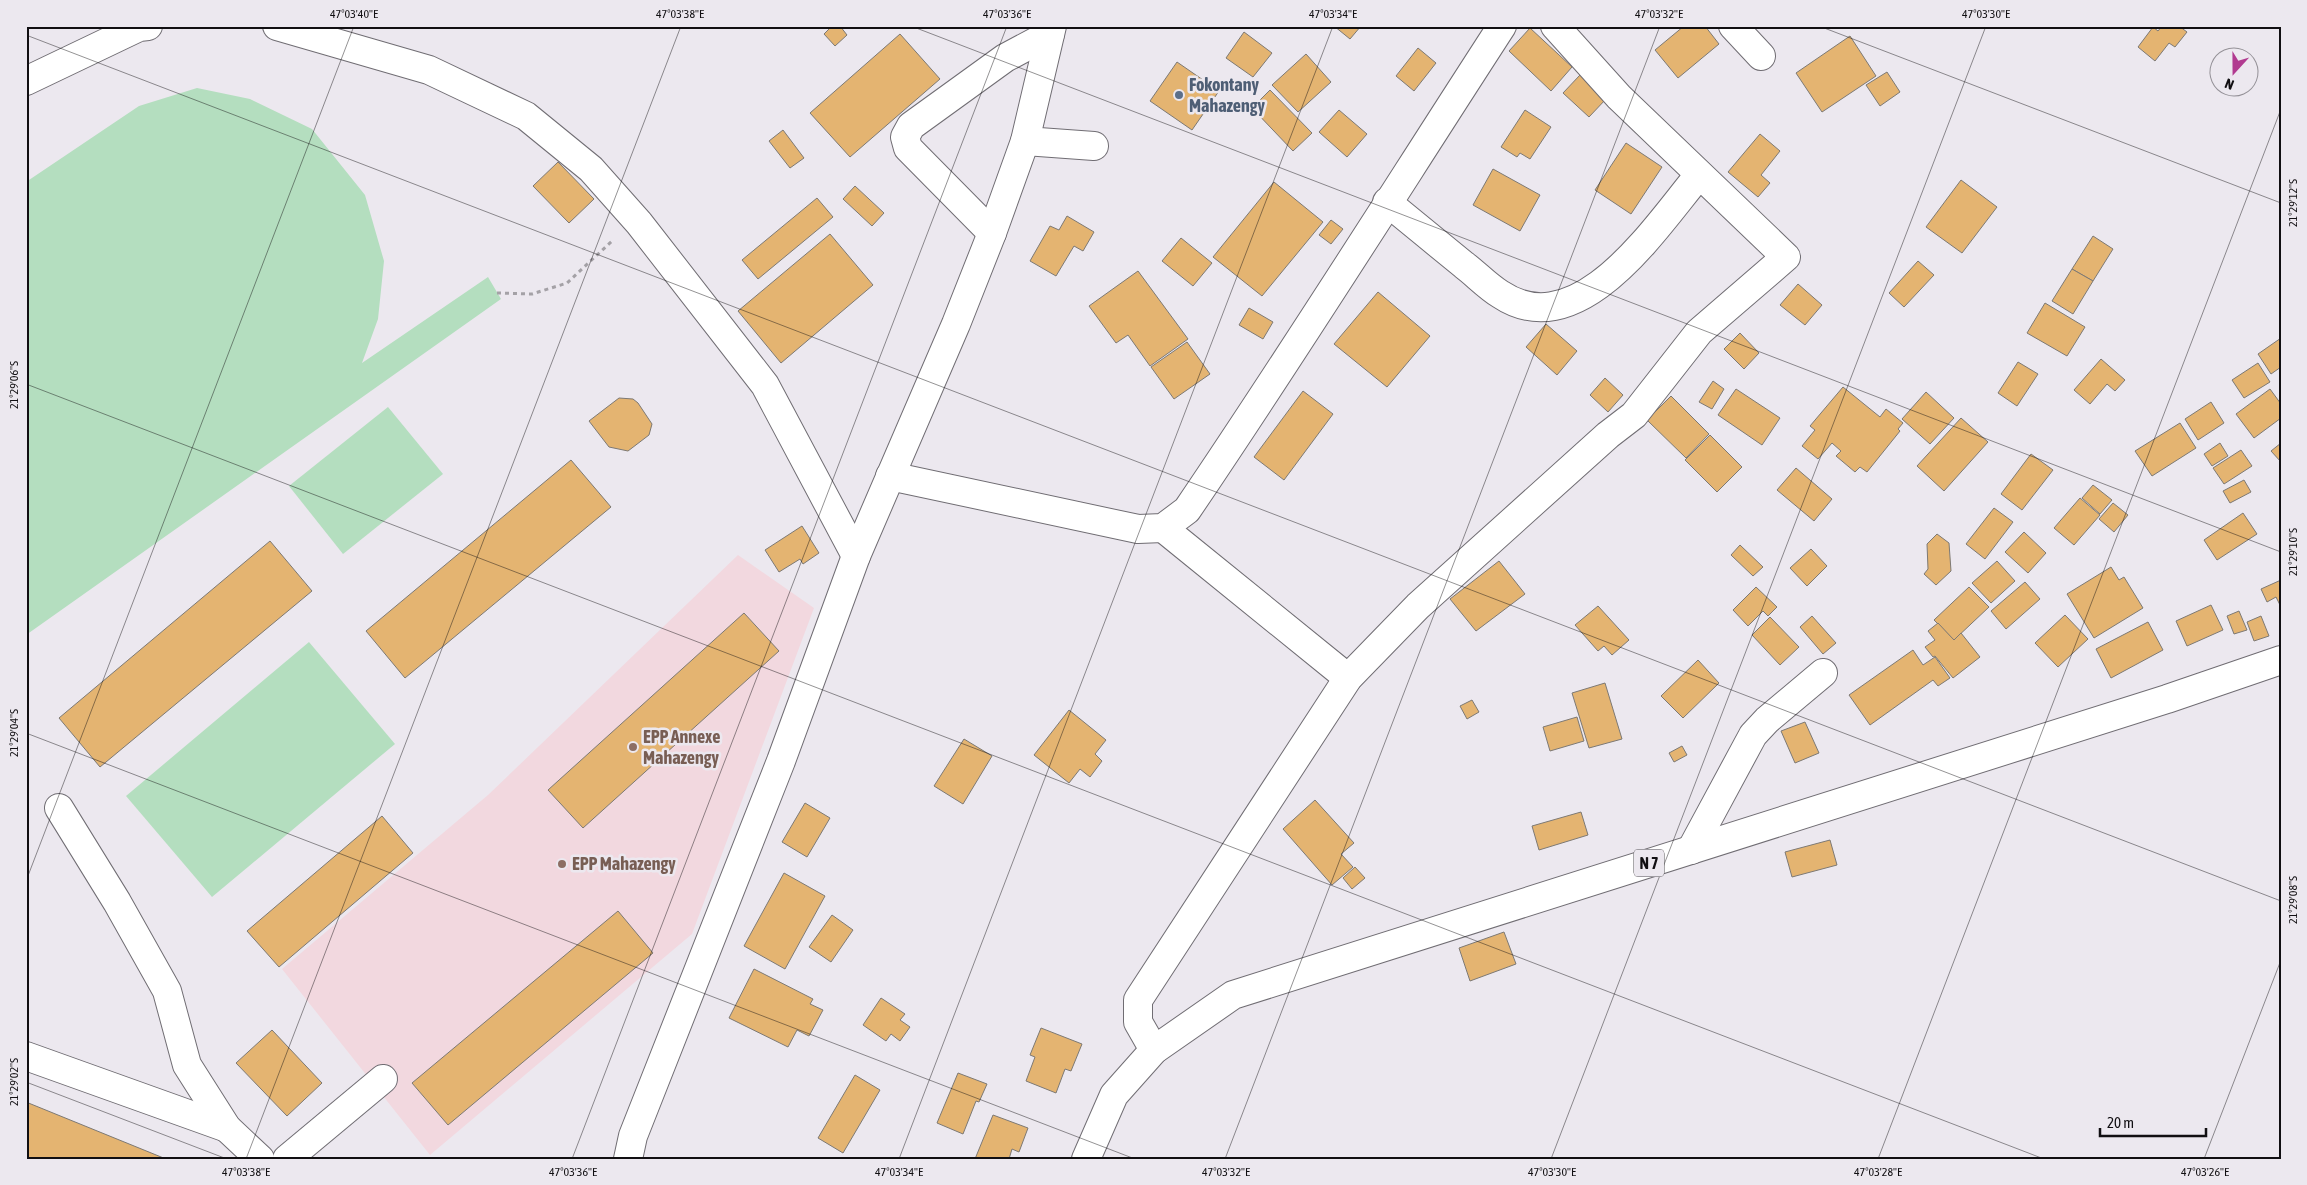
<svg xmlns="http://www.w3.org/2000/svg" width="2307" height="1185" font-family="'Asap Condensed',sans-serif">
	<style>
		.education { fill: #f2d8df }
		.green { fill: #b4debf }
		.building { fill: #e4b471; stroke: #7d7974 }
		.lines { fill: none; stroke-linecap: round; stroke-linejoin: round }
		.minor-casing { stroke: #706d73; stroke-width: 30 }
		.major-casing { stroke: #706d73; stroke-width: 30 }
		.path { stroke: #a4a1a6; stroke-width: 3; stroke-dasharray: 4 4; stroke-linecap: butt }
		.minor { stroke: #fff; stroke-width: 28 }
		.major { stroke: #fff; stroke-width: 28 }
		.ticks { fill: none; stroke: #110f12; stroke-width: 1; stroke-opacity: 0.45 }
		.service-dot { fill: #5c6f8a; stroke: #ece8ef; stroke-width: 2 }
		.education-dot { fill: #8d6e63; stroke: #ece8ef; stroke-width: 2 }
		.labels { text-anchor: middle; stroke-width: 5; stroke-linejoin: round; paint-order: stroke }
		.shield { fill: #ece8ef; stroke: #535054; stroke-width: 1 }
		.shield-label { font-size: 16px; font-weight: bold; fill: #110f12 }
		.service-label { font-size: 18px; font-weight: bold; fill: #4e5e75; stroke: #ece8ef; text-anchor: start }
		.education-label { font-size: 18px; font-weight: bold; fill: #785e54; stroke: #ece8ef; text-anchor: start }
		.neatline { fill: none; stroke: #110f12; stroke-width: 2 }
		.ticks-label { font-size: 12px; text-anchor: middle; fill: #110f12 }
	</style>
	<rect width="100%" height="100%" fill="#ece8ef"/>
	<!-- education -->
	<path class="education" d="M738 555 814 608 692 934 430 1155 282 969 488 795Z"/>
	<!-- green -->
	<g class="green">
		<path d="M197 88 250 99 312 129 365 195 384 261 378 319 362 363 488 277 501 299 26 635V182L139 106Z"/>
		<path d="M388 407 443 474 343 554 289 486Z"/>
		<path d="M309 642 395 744 212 897 126 796Z"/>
	</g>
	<!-- building -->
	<g class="building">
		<path d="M832 26H840L847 35 835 46 824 34Z"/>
		<path d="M1334 26H1361L1350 39Z"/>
		<path d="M1684 26H1705L1719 44 1678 78 1655 50Z"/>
		<path d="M2162 26H2179L2187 32 2175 47 2169 43 2155 61 2138 47 2153 27 2158 31Z"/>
		<path d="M1530 28 1572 67 1551 91 1509 51Z"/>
		<path d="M1244 32 1272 53 1253 77 1226 58Z"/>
		<path d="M900 34 940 79 850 157 810 113Z"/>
		<path d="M1850 36 1876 76 1822 112 1796 73Z"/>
		<path d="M1418 48 1436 63 1414 91 1396 76Z"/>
		<path d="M1306 54 1331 82 1298 112 1272 85Z"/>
		<path d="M1177 62 1219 91 1192 130 1150 101Z"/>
		<path d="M1887 72 1900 92 1880 106 1866 85Z"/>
		<path d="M1580 75 1606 99 1589 117 1563 93Z"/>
		<path d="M1270 90 1312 133 1293 151 1252 108Z"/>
		<path d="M1339 110 1367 134 1347 157 1319 132Z"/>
		<path d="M1525 110 1551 127 1530 159 1520 153 1517 157 1501 147Z"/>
		<path d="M783 130 804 158 790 168 769 141Z"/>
		<path d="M1760 134 1780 151 1761 175 1770 183 1758 197 1728 172Z"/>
		<path d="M1626 143 1662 167 1631 214 1595 190Z"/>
		<path d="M558 162 594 199 569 223 533 186Z"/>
		<path d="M1493 169 1540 195 1520 231 1473 205Z"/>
		<path d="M1961 180 1997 207 1962 253 1926 227Z"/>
		<path d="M1274 182 1323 222 1262 296 1213 257Z"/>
		<path d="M855 186 884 213 872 226 843 199Z"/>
		<path d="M817 198 833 217 758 279 742 260Z"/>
		<path d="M1067 216 1094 232 1083 251 1074 246 1056 276 1030 261 1050 226 1059 230Z"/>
		<path d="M1331 220 1343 229 1331 244 1319 235Z"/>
		<path d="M830 234 873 285 781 363 738 311Z"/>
		<path d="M2093 236 2113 249 2093 281 2072 269Z"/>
		<path d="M1181 238 1212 263 1193 286 1162 261Z"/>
		<path d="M1918 261 1934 275 1904 307 1889 293Z"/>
		<path d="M2072 269 2093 281 2073 314 2052 301Z"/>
		<path d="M1138 271 1188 339 1150 366 1128 335 1116 343 1089 306Z"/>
		<path d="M1798 284 1822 305 1805 325 1780 305Z"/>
		<path d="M1378 292 1430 336 1387 387 1334 344Z"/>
		<path d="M2045 303 2085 327 2067 356 2027 333Z"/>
		<path d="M1249 308 1273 322 1263 339 1239 325Z"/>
		<path d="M1546 324 1577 351 1557 375 1526 347Z"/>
		<path d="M1740 333 1759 353 1744 369 1724 349Z"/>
		<path d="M2281 338V367L2271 374 2258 354Z"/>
		<path d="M1187 342 1210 374 1174 399 1151 367Z"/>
		<path d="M2101 359 2125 380 2115 391 2107 384 2090 404 2074 390Z"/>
		<path d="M2018 362 2038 374 2017 406 1998 393Z"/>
		<path d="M2258 363 2270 382 2244 398 2232 380Z"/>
		<path d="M1605 378 1623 395 1608 412 1590 395Z"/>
		<path d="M1713 381 1724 389 1712 409 1699 402Z"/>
		<path d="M1843 387 1880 417 1886 409 1903 423 1898 429 1900 431 1867 472 1860 467 1855 472 1836 456 1841 451 1832 443 1818 459 1802 446 1815 430 1810 426Z"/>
		<path d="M1736 389 1780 418 1762 445 1718 415Z"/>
		<path d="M2270 389 2281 404V418L2254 438 2236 414Z"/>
		<path d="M1303 391 1333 414 1284 480 1254 457Z"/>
		<path d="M1926 392 1954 418 1930 444 1902 419Z"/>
		<path d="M1671 396 1709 434 1686 458 1647 420Z"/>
		<path d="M619 398 633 399 638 403 652 424 649 435 628 451 609 447 589 421Z"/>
		<path d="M2211 402 2224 423 2198 440 2185 419Z"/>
		<path d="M1961 418 1988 442 1944 491 1917 466Z"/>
		<path d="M2180 423 2196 448 2152 476 2135 451Z"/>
		<path d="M1710 435 1742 467 1717 492 1685 460Z"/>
		<path d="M2220 443 2228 456 2212 466 2204 454Z"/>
		<path d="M2281 443V462L2271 451Z"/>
		<path d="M2241 450 2252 466 2224 484 2213 468Z"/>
		<path d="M2031 454 2053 470 2022 510 2001 494Z"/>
		<path d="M571 460 611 507 405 678 366 631Z"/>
		<path d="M1796 468 1832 499 1814 521 1777 490Z"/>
		<path d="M2244 480 2251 492 2230 503 2223 491Z"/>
		<path d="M2093 485 2112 500 2100 514 2082 498Z"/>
		<path d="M2080 498 2100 515 2074 545 2054 528Z"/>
		<path d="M2113 503 2128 515 2114 532 2099 519Z"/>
		<path d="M1994 508 2013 522 1985 559 1966 544Z"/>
		<path d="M2243 513 2257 534 2217 560 2204 540Z"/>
		<path d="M802 526 819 553 803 564 800 559 779 572 765 550Z"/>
		<path d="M2024 532 2046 553 2028 573 2005 552Z"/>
		<path d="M1937 534 1949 543 1951 571 1936 585 1924 574 1928 569 1927 544Z"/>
		<path d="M270 541 312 591 100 767 59 718Z"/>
		<path d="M1740 545 1763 567 1753 576 1731 555Z"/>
		<path d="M1811 549 1827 566 1807 586 1790 568Z"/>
		<path d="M1499 561 1525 594 1476 631 1450 599Z"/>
		<path d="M1997 561 2015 581 1991 603 1972 583Z"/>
		<path d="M2111 567 2119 580 2124 577 2143 608 2094 638 2067 594Z"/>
		<path d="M2281 580V607L2276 597 2267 602 2261 589Z"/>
		<path d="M2025 582 2040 599 2006 629 1991 611Z"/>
		<path d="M1756 587 1777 607 1768 616 1763 611 1748 626 1733 610Z"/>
		<path d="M1969 587 1989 607 1954 640 1934 620Z"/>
		<path d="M2211 605 2223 630 2187 646 2176 621Z"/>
		<path d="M1598 606 1629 640 1612 655 1604 646 1598 651 1575 625Z"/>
		<path d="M2239 611 2247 630 2234 634 2227 616Z"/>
		<path d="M744 613 779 651 583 828 548 790Z"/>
		<path d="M2065 615 2088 639 2058 667 2035 643Z"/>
		<path d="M1812 616 1836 643 1823 654 1800 627Z"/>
		<path d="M2261 616 2269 636 2254 641 2247 622Z"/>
		<path d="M1770 617 1799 647 1780 665 1752 635Z"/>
		<path d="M2148 622 2163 650 2111 678 2096 649Z"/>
		<path d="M1938 623 1954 640 1961 633 1980 657 1953 678 1935 656 1933 657 1925 647 1935 640 1928 631Z"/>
		<path d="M1913 650 1923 665 1935 657 1950 678 1938 686 1933 680 1870 725 1849 695Z"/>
		<path d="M1698 660 1719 683 1683 718 1661 696Z"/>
		<path d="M1605 683 1622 739 1589 748 1572 693Z"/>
		<path d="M1472 700 1479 712 1467 719 1460 706Z"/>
		<path d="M1069 710 1106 740 1095 754 1102 761 1090 777 1080 769 1069 783 1034 755Z"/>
		<path d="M1577 717 1584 741 1550 751 1543 727Z"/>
		<path d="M1805 722 1819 753 1795 763 1781 731Z"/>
		<path d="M964 739 992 756 963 804 934 786Z"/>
		<path d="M1682 746 1687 755 1674 762 1669 753Z"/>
		<path d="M1315 800 1354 843 1341 854 1353 867 1332 885 1283 829Z"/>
		<path d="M805 803 830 818 807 857 782 842Z"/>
		<path d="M1581 812 1588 835 1539 850 1532 826Z"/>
		<path d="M382 816 413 853 279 967 247 931Z"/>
		<path d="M1830 840 1837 865 1792 877 1785 852Z"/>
		<path d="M1355 867 1365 878 1352 889 1343 878Z"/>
		<path d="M784 873 825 896 785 969 744 946Z"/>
		<path d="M618 911 653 953 448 1125 412 1083Z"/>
		<path d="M832 915 853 930 831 962 809 947Z"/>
		<path d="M1504 932 1516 964 1470 981 1459 948Z"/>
		<path d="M754 969 813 999 810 1004 823 1010 809 1036 797 1030 788 1047 729 1018Z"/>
		<path d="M881 998 905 1014 900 1020 910 1027 900 1041 891 1034 886 1041 863 1025Z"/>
		<path d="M1041 1028 1082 1044 1071 1071 1065 1069 1056 1093 1026 1081 1035 1057 1030 1055Z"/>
		<path d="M272 1030 322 1083 287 1116 236 1063Z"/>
		<path d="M958 1073 987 1084 979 1102 976 1101 963 1134 937 1123Z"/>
		<path d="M855 1075 880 1090 843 1153 818 1138Z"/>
		<path d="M26 1102 166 1159H26Z"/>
		<path d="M993 1115 1028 1128 1019 1152 1012 1149 1009 1159H975Z"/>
	</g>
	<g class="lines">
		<!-- minor casing -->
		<g class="minor-casing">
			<g id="minor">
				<path d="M277 26 429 70 526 116 591 169 639 223 765 385 856 556"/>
				<path d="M1733 26 1761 56"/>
				<path d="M26 81 139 27 148 26"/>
				<path d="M1025 141 1094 146"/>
				<path d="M1387 202C1413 223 1438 244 1464 265 1476 274 1487 286 1500 294 1579 347 1656 226 1699 175"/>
				<path d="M992 233 908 148 905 137 911 126 1005 58 1050 34"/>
				<path d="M890 476 1138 529 1163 528 1187 510C1295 351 1397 188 1502 26"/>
				<path d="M1163 528 1348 678"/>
				<path d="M59 808 117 902 167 991 187 1065 227 1128 260 1159"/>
				<path d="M1691 850 1753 735 1767 720 1823 673"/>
				<path d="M1154 1050 1138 1022V1000L1348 678 1418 606 1608 435 1634 415 1699 332 1786 257 1619 97 1555 26"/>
				<path d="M26 1056 227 1128"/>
				<path d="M287 1159 383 1079"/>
				<path d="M628 1159 633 1136 781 761 856 556 956 324 992 233 1025 141 1052 26"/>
			</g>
		</g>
		<!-- major casing -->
		<g class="major-casing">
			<path id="major" d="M1086 1159 1114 1095 1154 1050 1233 995 2167 699 2281 660"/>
		</g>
		<!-- path -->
		<path class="path" d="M497 293 532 294 567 283 612 241"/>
		<!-- minor -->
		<use href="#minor" class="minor"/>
		<!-- major -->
		<use href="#major" class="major"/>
	</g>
	<!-- ticks -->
	<path class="ticks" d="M911 26 2281 552M1819 26 2281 203M26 30 28 26M26 35 2281 901M26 384 2044 1159M26 733 1135 1159M26 881 354 26M26 1082 227 1159M246 1159 681 26M572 1159 1007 26M899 1159 1333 26M1225 1159 1660 26M1551 1159 1986 26M1878 1159 2281 109M2204 1159 2281 960"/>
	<!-- markers -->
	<circle class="service-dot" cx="1179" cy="95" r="5"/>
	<g class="education-dot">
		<circle cx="633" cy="747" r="5"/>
		<circle cx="562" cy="864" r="5"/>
	</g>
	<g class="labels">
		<!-- shield labels -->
		<rect class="shield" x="1634" y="849.5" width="30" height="27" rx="4"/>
		<g class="shield-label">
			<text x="1649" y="869">N 7</text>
		</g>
		<!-- service labels -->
		<g class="service-label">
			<text x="1189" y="91">Fokontany<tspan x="1189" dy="21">Mahazengy</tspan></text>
		</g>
		<!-- education labels -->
		<g class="education-label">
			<text x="643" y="743">EPP Annexe<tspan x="643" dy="21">Mahazengy</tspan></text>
			<text x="572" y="870">EPP Mahazengy</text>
		</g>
	</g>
	<!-- border -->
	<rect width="2307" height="1185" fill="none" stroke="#ece8ef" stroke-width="55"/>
	<!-- north arrow -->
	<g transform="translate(2234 72) rotate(201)"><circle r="24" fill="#ece8ef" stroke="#949197"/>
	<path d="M0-4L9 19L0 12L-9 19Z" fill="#b13a90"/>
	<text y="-8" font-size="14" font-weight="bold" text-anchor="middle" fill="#110f12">N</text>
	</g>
	<!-- scale -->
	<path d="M2100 1128v8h106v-8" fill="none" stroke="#110f12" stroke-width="2.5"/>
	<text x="2107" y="1128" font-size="15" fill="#110f12" stroke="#ece8ef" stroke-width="4" paint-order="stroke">20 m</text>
	<rect x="28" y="28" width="2252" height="1130" class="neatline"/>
	<g class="ticks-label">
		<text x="354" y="18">47°03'40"E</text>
		<text x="680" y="18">47°03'38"E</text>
		<text x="1007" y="18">47°03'36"E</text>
		<text x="1333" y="18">47°03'34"E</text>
		<text x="1659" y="18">47°03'32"E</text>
		<text x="1986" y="18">47°03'30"E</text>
		<text transform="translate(2293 203) rotate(-90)" y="4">21°29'12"S</text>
		<text transform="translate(14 385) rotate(-90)" y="4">21°29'06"S</text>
		<text transform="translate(2293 552) rotate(-90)" y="4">21°29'10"S</text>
		<text transform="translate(14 733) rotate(-90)" y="4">21°29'04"S</text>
		<text transform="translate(2293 900) rotate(-90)" y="4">21°29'08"S</text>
		<text transform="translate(14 1082) rotate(-90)" y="4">21°29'02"S</text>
		<text x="246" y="1176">47°03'38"E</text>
		<text x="573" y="1176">47°03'36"E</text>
		<text x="899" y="1176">47°03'34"E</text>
		<text x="1226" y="1176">47°03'32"E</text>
		<text x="1552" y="1176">47°03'30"E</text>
		<text x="1878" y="1176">47°03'28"E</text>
		<text x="2205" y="1176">47°03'26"E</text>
	</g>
</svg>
